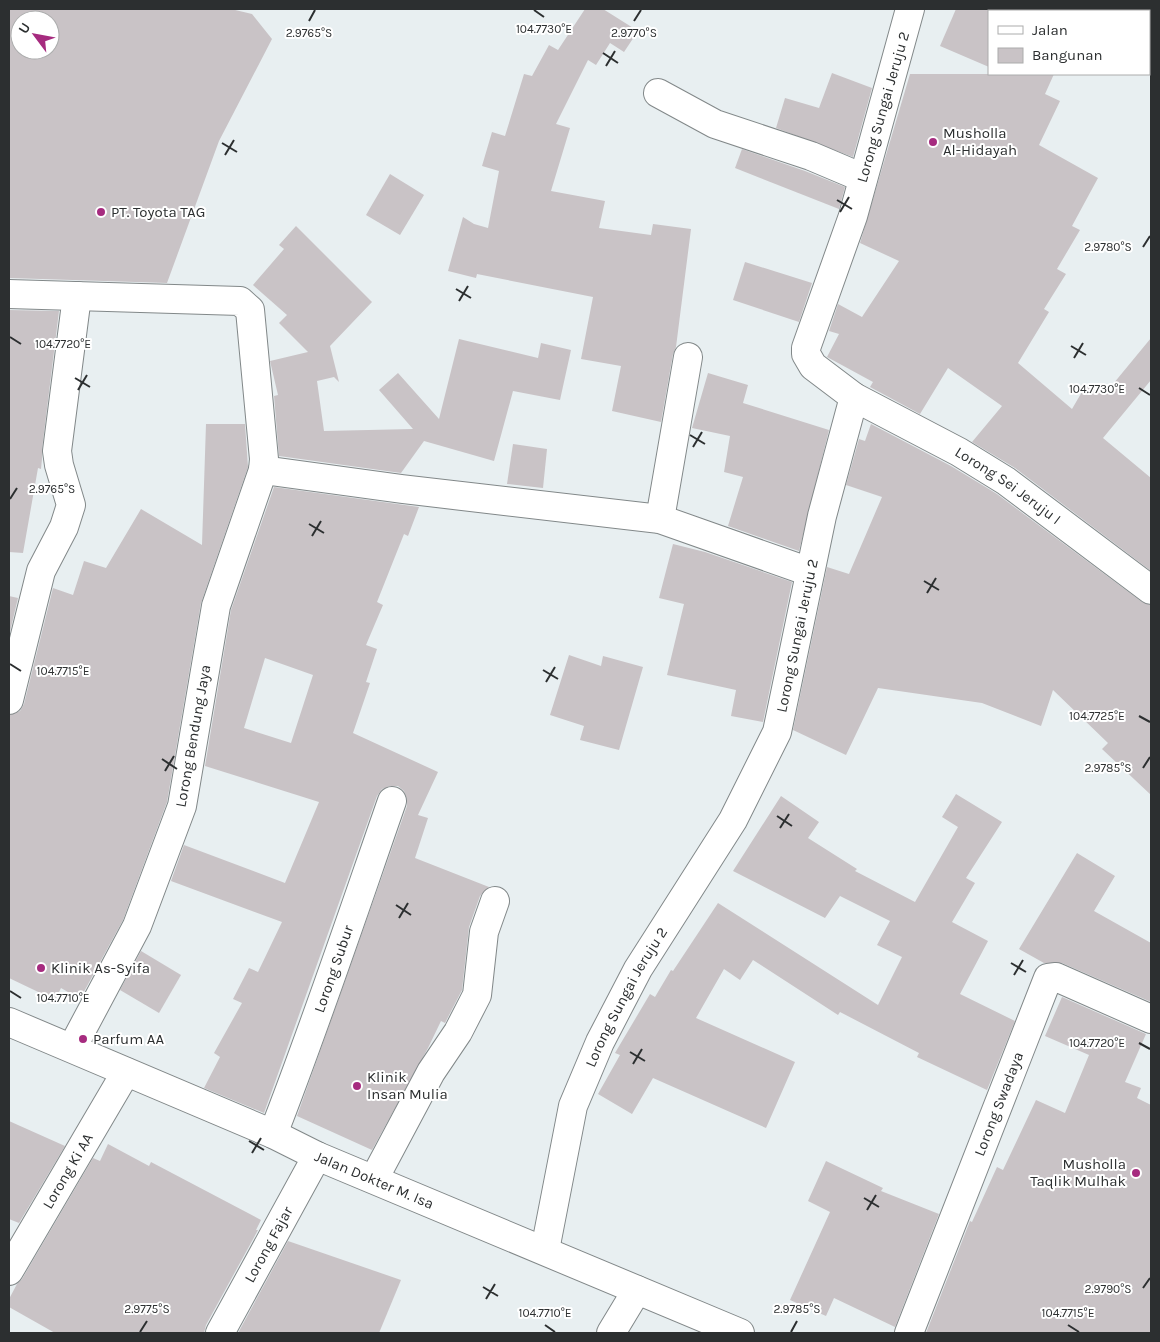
<svg xmlns="http://www.w3.org/2000/svg" width="1160" height="1342" font-family="Karla,sans-serif">
	<style>
		.building { fill: #c9c3c6; fill-rule: evenodd }
		.lines { fill: none; stroke-linecap: round; stroke-linejoin: round }
		.minor-casing { stroke: #828889; stroke-width: 30 }
		.minor { stroke: #fff; stroke-width: 28 }
		.ticks { fill: none; stroke: #2c2f30; stroke-width: 2 }
		.poi-dot { fill: #a62b7f; stroke: #fff; stroke-width: 2 }
		.labels { text-anchor: middle; stroke-width: 4; stroke-linejoin: round; paint-order: stroke }
		.street-label { font-size: 15px; fill: #2c2f30; stroke: #fff }
		.poi-label { font-size: 15px; fill: #2c2f30; stroke: #fff; text-anchor: start }
		.ticks-label { font-size: 12px; text-anchor: middle; fill: #2c2f30; stroke: #fff; stroke-width: 4; stroke-linejoin: round; paint-order: stroke }
	</style>
	<rect width="100%" height="100%" fill="#e8eff1"/>
	<!-- building -->
	<g class="building">
		<path d="M9 9H231L252 14 272 39 219 141 167 283 9 278ZM20 20H50V50H20Z"/>
		<path d="M585 9H603L638 31 624 52 610 43 596 65 588 60 556 124 570 128 551 191 605 201 599 228 651 235 653 224 691 229 676 347 673 354 661 422 612 411 621 366 581 359 593 297 477 274 476 278 448 271 463 217 474 224 488 228 499 171 482 166 492 132 505 136 524 74 532 76 549 45 558 50Z"/>
		<path d="M956 9H989V67L940 46Z"/>
		<path d="M832 73 872 88 853 157 776 128 785 98 819 108Z"/>
		<path d="M910 74H1054L1045 94 1060 101 1039 145 1098 178 1072 226 1080 230 1057 269 1066 274 1044 309 1049 312 1018 363 1072 409 1086 385 1104 395 1151 338V380L1103 438 1151 478V571L1015 468 972 442 1002 406 948 368 920 414 870 387 873 382 827 357 839 334 829 331 838 304 862 317 899 261 860 243Z"/>
		<path d="M742 149 805 171 845 187 839 209 735 168Z"/>
		<path d="M390 174 424 195 400 235 366 215Z"/>
		<path d="M296 226 372 302 330 346 339 382 334 377 317 381 324 431 413 429 379 390 398 373 439 419 459 339 538 358 541 343 571 350 560 400 513 391 494 461 424 441 401 473 279 456 274 396 278 395 270 361 308 352 279 323 287 315 253 285 284 249 279 245Z"/>
		<path d="M745 262 812 283 799 322 733 300Z"/>
		<path d="M9 310 59 311 42 449V459L41 469 38 468 23 553 9 552Z"/>
		<path d="M708 373 748 385 743 403 829 430 799 551 728 526 743 477 724 472 730 436 692 428Z"/>
		<path d="M206 424H245L248 467 201 603 167 802 123 920 80 999 61 988 55 1000 9 978V715L20 711 24 704 53 588 73 595 84 561 106 568 141 509 202 545Z"/>
		<path d="M871 424 951 466 997 494 1142 602 1151 605V795L1102 749 1108 743 1053 690 1041 726 982 703 878 688 846 755 793 730 827 567 849 574 882 497 846 485 859 439 865 441Z"/>
		<path d="M513 444 547 449 543 488 507 484Z"/>
		<path d="M274 487 419 507 408 536 404 534 377 602 383 605 366 645 377 649 366 682 370 683 353 733 438 772 418 815 428 818 415 858 489 887 480 896 469 927 462 990 445 1023 441 1021 428 1048 372 1150 297 1116 407 806V799L404 791 398 786H390L382 789 377 796 264 1113 204 1088 220 1057 214 1053 242 1003 233 999 249 968 258 972 282 922 171 881 184 845 285 883 319 802 205 766 231 610ZM265 658 313 675 291 743 244 728Z"/>
		<path d="M673 544 705 552 792 582 763 722 731 716 736 690 667 675 684 604 659 598Z"/>
		<path d="M9 596 18 598 9 636Z"/>
		<path d="M569 655 601 666 603 656 643 667 619 750 580 740 584 726 550 715Z"/>
		<path d="M956 794 1002 822 966 878 975 883 952 922 988 941 960 994 1015 1021 987 1090 917 1057 919 1053 840 1012 838 1015 753 960 740 980 724 969 696 1018 795 1062 766 1128 653 1078 632 1114 598 1094 620 1055 615 1053 650 994 655 997 671 970 673 971 718 903 878 1005 902 957 877 945 890 921 840 896 825 918 733 871 781 796 819 822 808 838 857 869 855 871 915 902 958 827 942 817Z"/>
		<path d="M1077 853 1115 876 1094 911 1151 943V1002L1062 963H1044L1019 949Z"/>
		<path d="M141 951 181 975 159 1013 120 990Z"/>
		<path d="M1062 997 1146 1034 1125 1082 1141 1088 1137 1098 1151 1105V1333H926L970 1221 972 1222 997 1167 1003 1170 1036 1100 1065 1113 1089 1055 1045 1036Z"/>
		<path d="M9 1121 65 1146 19 1223 9 1219Z"/>
		<path d="M108 1144 149 1166 151 1162 261 1220 256 1230H258L206 1325 204 1333H55L9 1307V1299L17 1284 22 1279 93 1158 100 1161Z"/>
		<path d="M826 1161 883 1188 881 1191 939 1214 895 1327 834 1298 826 1316 790 1300 830 1212 808 1201Z"/>
		<path d="M288 1241 401 1280 379 1333H238Z"/>
	</g>
	<g class="lines">
		<!-- minor casing -->
		<g class="minor-casing">
			<g id="minor">
				<path id="s1" d="M910 9 853 216 806 348V354L813 366 854 397 959 452 1006 481 1151 590"/>
				<path d="M658 93 715 124 811 156 863 178"/>
				<path d="M9 294 240 301 250 310 264 459 263 470 216 606 182 806 137 926 72 1048"/>
				<path d="M263 470 402 489 660 519 810 572"/>
				<path d="M660 519 688 357"/>
				<path d="M9 700 41 571 64 527 71 505 59 465 57 451 77 296"/>
				<path id="s2" d="M9 1022 273 1134 317 1156 740 1333"/>
				<path id="s3" d="M273 1134C316 1024 353 913 392 801"/>
				<path d="M374 1179 431 1072 458 1032 477 995 484 932 495 901"/>
				<path id="s4" d="M545 1250 573 1106 600 1042 638 969 733 820 777 732 822 516 854 397"/>
				<path id="s5" d="M9 1271 126 1072"/>
				<path id="s6" d="M220 1333 317 1156"/>
				<path d="M611 1333 637 1290"/>
				<path id="s7" d="M909 1333 1048 978 1056 977 1151 1019"/>
			</g>
		</g>
		<!-- minor -->
		<use href="#minor" class="minor"/>
	</g>
	<!-- ticks -->
	<path class="ticks" d="M534 10 544 17M309 21 315 10M634 21 641 10M603 53 618 63M606 66 615 51M222 143 237 152M225 155 234 140M837 200 852 209M840 212 849 197M1143 247 1150 236M456 289 471 298M459 301 468 286M10 337 21 344M1071 346 1086 355M1074 358 1083 343M75 378 90 387M1139 388 1150 395M78 390 87 375M690 435 705 444M693 447 702 432M10 499 17 488M309 524 324 533M312 536 321 521M924 581 939 590M927 593 936 578M10 664 21 671M543 670 558 679M546 682 555 667M1139 716 1150 722M162 759 177 769M1143 768 1150 757M165 771 174 756M777 816 792 826M780 828 789 814M396 905 411 915M399 918 408 903M1011 963 1026 972M1014 975 1023 960M10 991 21 998M1139 1043 1150 1049M630 1052 645 1061M633 1064 642 1049M249 1141 264 1150M252 1153 261 1138M864 1198 879 1207M867 1210 876 1195M483 1287 498 1296M1143 1288 1150 1278M486 1299 495 1284M545 1325 555 1332M1068 1325 1079 1332M140 1332 147 1321M791 1332 797 1321"/>
	<!-- markers -->
	<g class="poi-dot">
		<circle cx="933" cy="142" r="5"/>
		<circle cx="101" cy="212" r="5"/>
		<circle cx="41" cy="968" r="5"/>
		<circle cx="83" cy="1039" r="5"/>
		<circle cx="357" cy="1086" r="5"/>
		<circle cx="1136" cy="1173" r="5"/>
	</g>
	<g class="labels">
		<!-- street labels -->
		<g class="street-label">
			<text transform="translate(883 107) rotate(-74)" y="5">Lorong Sungai Jeruju 2</text>
			<text dy="5" stroke="none"><textPath href="#s1" startOffset="604">Lorong Sei Jeruju I</textPath></text>
			<text dy="5" stroke="none"><textPath href="#s4" startOffset="672">Lorong Sungai Jeruju 2</textPath></text>
			<text transform="translate(193 736) rotate(-80)" y="5">Lorong Bendung Jaya</text>
			<text dy="5" stroke="none"><textPath href="#s3" startOffset="176">Lorong Subur</textPath></text>
			<text dy="5" stroke="none"><textPath href="#s4" startOffset="268">Lorong Sungai Jeruju 2</textPath></text>
			<text dy="5" stroke="none"><textPath href="#s7" startOffset="246">Lorong Swadaya</textPath></text>
			<text dy="5" stroke="none"><textPath href="#s5" startOffset="116">Lorong Ki AA</textPath></text>
			<text dy="5" stroke="none"><textPath href="#s2" startOffset="398">Jalan Dokter M. Isa</textPath></text>
			<text dy="5" stroke="none"><textPath href="#s6" startOffset="101">Lorong Fajar</textPath></text>
		</g>
		<!-- poi labels -->
		<g class="poi-label">
			<text x="943" y="138">Musholla<tspan x="943" dy="17">Al-Hidayah</tspan></text>
			<text x="111" y="217">PT. Toyota TAG</text>
			<text x="51" y="973">Klinik As-Syifa</text>
			<text x="93" y="1044">Parfum AA</text>
			<text x="367" y="1082">Klinik<tspan x="367" dy="17">Insan Mulia</tspan></text>
			<text x="1126" y="1169" text-anchor="end">Musholla<tspan x="1126" dy="17">Taqlik Mulhak</tspan></text>
		</g>
	</g>
	<g class="ticks-label">
		<text x="544" y="33">104.7730°E</text>
		<text x="309" y="37">2.9765°S</text>
		<text x="634" y="37">2.9770°S</text>
		<text x="1108" y="251">2.9780°S</text>
		<text x="63" y="348">104.7720°E</text>
		<text x="1097" y="393">104.7730°E</text>
		<text x="52" y="493">2.9765°S</text>
		<text x="63" y="675">104.7715°E</text>
		<text x="1097" y="720">104.7725°E</text>
		<text x="1108" y="772">2.9785°S</text>
		<text x="63" y="1002">104.7710°E</text>
		<text x="1097" y="1047">104.7720°E</text>
		<text x="1108" y="1293">2.9790°S</text>
		<text x="147" y="1313">2.9775°S</text>
		<text x="797" y="1313">2.9785°S</text>
		<text x="545" y="1317">104.7710°E</text>
		<text x="1068" y="1317">104.7715°E</text>
	</g>
	<!-- border -->
	<rect width="1160" height="1342" fill="none" stroke="#2c2f30" stroke-width="20"/>
	<!-- legend -->
	<rect x="988" y="10" width="162" height="65" fill="#ffffff" stroke="#abacac"/>
	<rect x="998" y="26" width="25" height="8" fill="#ffffff" stroke="#abacac"/>
	<text x="1032" y="35" font-size="15" fill="#2c2f30">Jalan</text>
	<rect x="998" y="48" width="25" height="15" fill="#c9c3c6" stroke="#abacac"/>
	<text x="1032" y="60" font-size="15" fill="#2c2f30">Bangunan</text>
	<!-- north arrow -->
	<g transform="translate(35 35) rotate(302)"><circle r="24" fill="#ffffff" stroke="#abacac"/>
	<path d="M0-4L9 19L0 12L-9 19Z" fill="#a62b7f"/>
	<text y="-8" font-size="14" font-weight="bold" text-anchor="middle" fill="#2c2f30">U</text>
	</g>
</svg>
